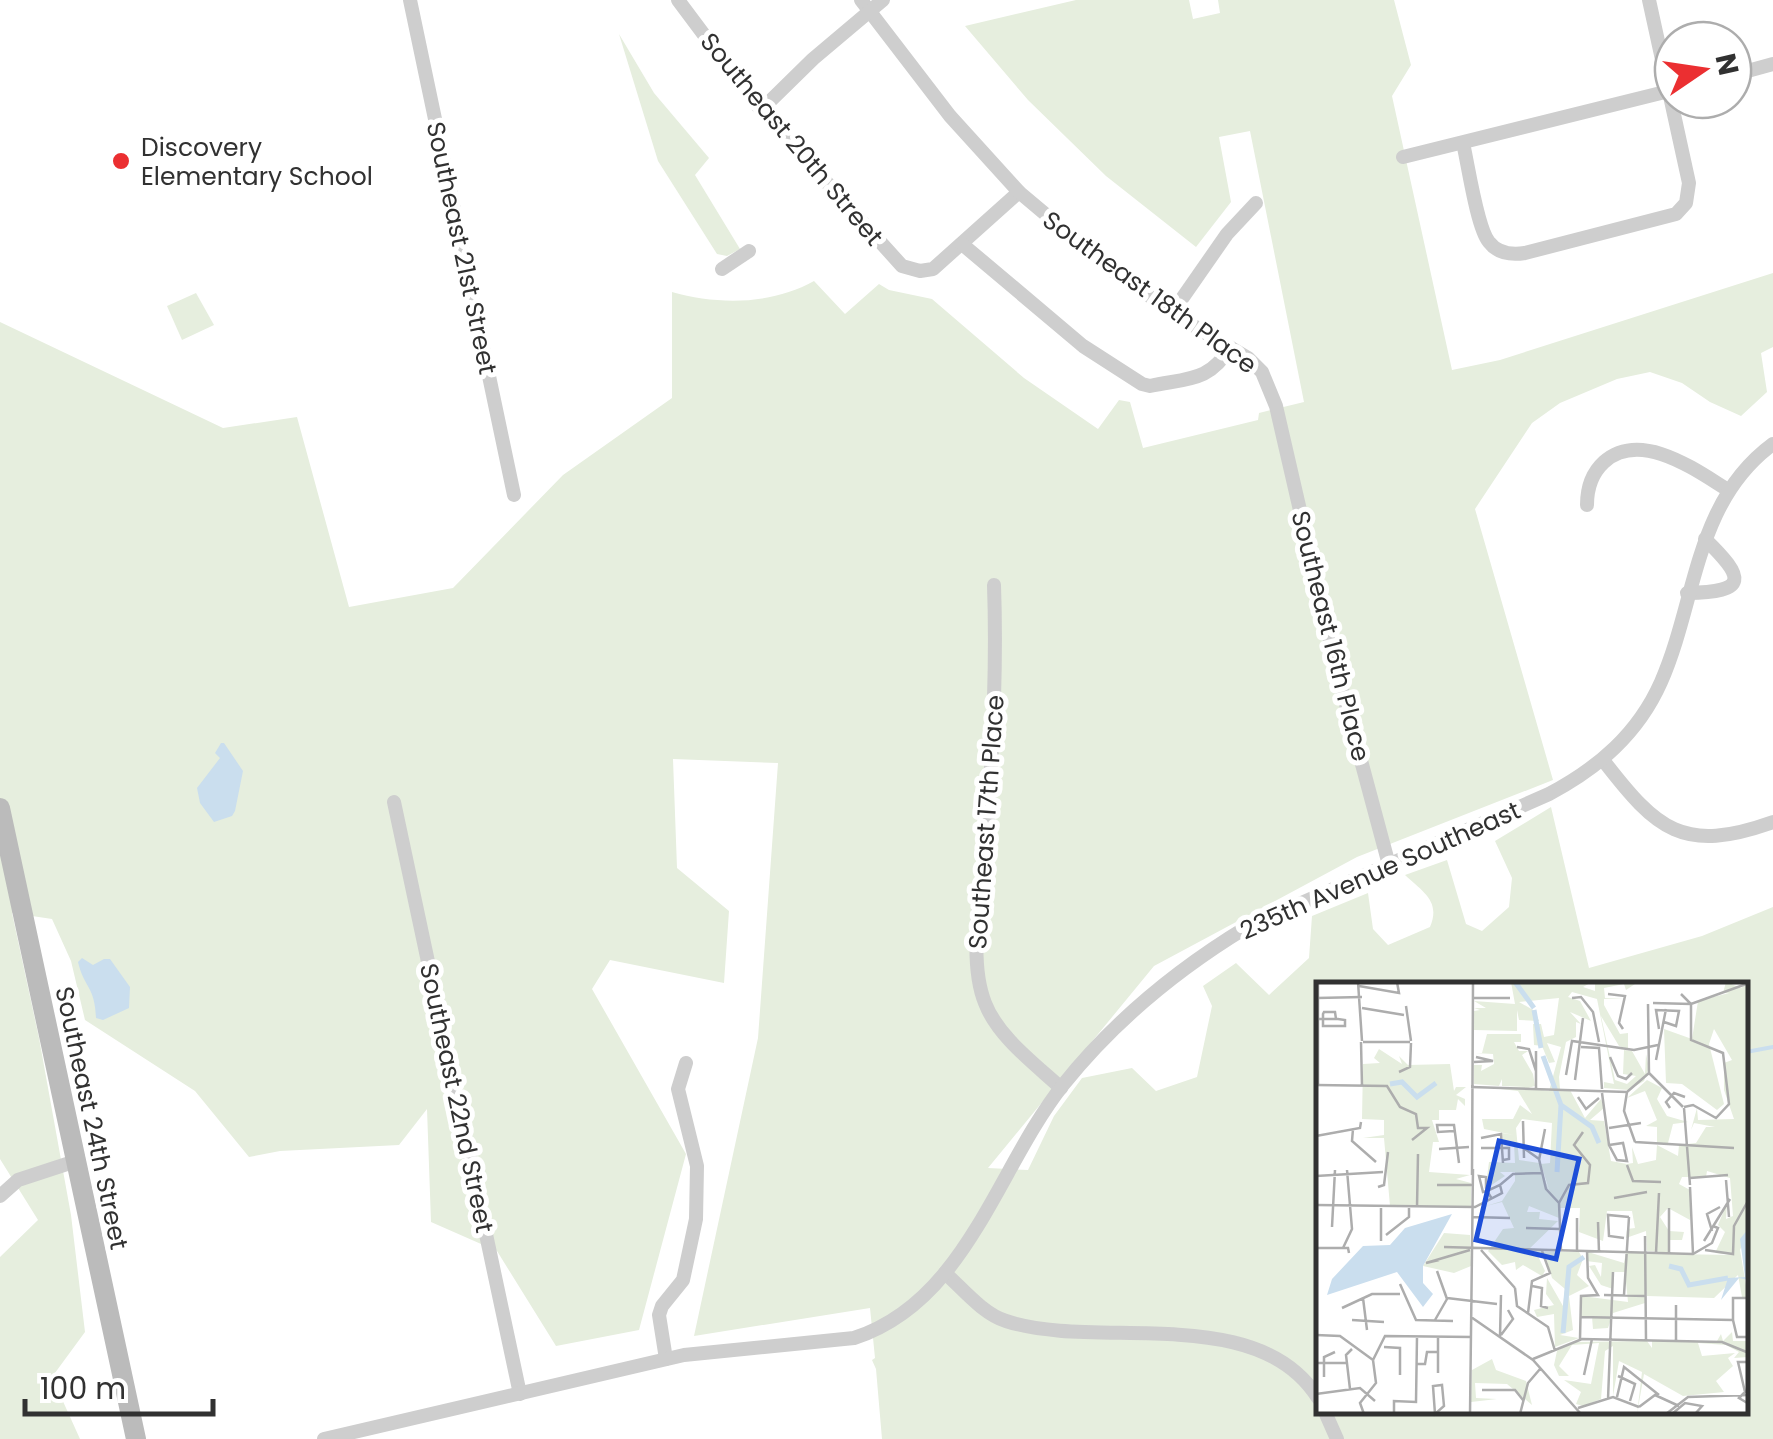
<svg xmlns="http://www.w3.org/2000/svg" width="1773" height="1439" font-family="Poppins,sans-serif">
	<style>
		.green { fill: #e6eede; fill-rule: evenodd }
		.water { fill: #cadeee }
		.lines { fill: none; stroke-linecap: round; stroke-linejoin: round }
		.stream { stroke: #cadeee; stroke-width: 4 }
		.street { stroke: #cecece; stroke-width: 14 }
		.secondary { stroke: #bbb; stroke-width: 20 }
		.poi-dot { fill: #eb2f31; stroke: #fff; stroke-width: 4 }
		.labels { text-anchor: middle; stroke-width: 10; stroke-linejoin: round; paint-order: stroke }
		.street-label { font-size: 25px; fill: #313131; stroke: #fff }
		.poi-label { font-size: 25px; fill: #313131; stroke: #fff; text-anchor: start }
		.inset-river { fill: none; stroke: #cadeee; stroke-width: 5 }
		.inset-road { fill: none; stroke: #adadad; stroke-width: 2.5 }
		.view { fill: #1d4ed8; fill-opacity: 0.15; stroke: #1d4ed8; stroke-width: 5 }
		.inset-edge { fill: none; stroke: #313131; stroke-width: 5 }
	</style>
	<rect width="100%" height="100%" fill="#fff"/>
	<!-- green -->
	<g class="green">
		<path d="M1076 0H1189L1193 19 1220 13 1218 0H1394L1411 65 1392 96 1452 370 1500 360 1773 273V347L1761 353 1767 392 1741 416 1710 402 1682 383 1650 372 1617 379 1560 403 1532 423 1475 509 1553 780 1357 857 1154 966 988 1168 1028 1170 1054 1116 1082 1078 1132 1068 1156 1091 1197 1077 1212 1006 1203 986 1236 963 1269 995 1309 958 1312 916 1368 893 1373 929 1388 945 1430 927C1441 901 1423 892 1405 875L1447 860 1466 924 1482 931 1509 907 1512 878 1495 841 1551 807 1589 968 1702 936 1773 907V1439H882L876 1369 872 1360 875 1358 870 1308 694 1336 758 1038 778 763 673 759 677 868 729 911 724 983 610 960 592 989 686 1154 639 1330 556 1346 497 1251 431 1222 427 1109 399 1145 280 1151 249 1157 195 1091 85 1020 71 961 52 919 12 913 39 1038 71 1215 85 1332 52 1377 80 1439H0V1257L38 1220 0 1159V322L223 428 297 417 349 607 453 588 563 475 672 398V292C718 305 771 305 814 281L845 314 879 284 889 290 932 299 1024 378 1098 429 1119 400 1130 402 1143 448 1258 420 1259 413 1304 402 1250 131 1219 137 1231 202 1196 247 1106 176 1028 100 965 26ZM1318 984H1746V1412H1318Z"/>
		<path d="M619 34 654 93 709 158 695 175 740 249 727 256 717 254 658 161Z"/>
		<path d="M196 293 214 325 182 340 167 306Z"/>
	</g>
	<!-- water -->
	<g class="water">
		<path d="M221 743H224L243 771 235 811 232 816 214 822 200 803 197 788 220 758 215 753Z"/>
		<path d="M82 958 93 965 104 959H110L130 987 129 1008 103 1020 96 1018C95 986 84 988 78 962Z"/>
	</g>
	<g class="lines">
		<!-- stream -->
		<path class="stream" d="M1746 1052 1773 1047"/>
		<!-- street -->
		<g class="street">
			<path d="M410 0 514 495"/>
			<path d="M678 0 755 103 902 266 920 271 933 269 1019 192"/>
			<path d="M861 0 950 116 1019 192 1113 271 1187 322 1248 358 1262 372 1276 406 1337 671 1389 865"/>
			<path d="M1733 75 1773 64"/>
			<path d="M761 110 813 59 883 0"/>
			<path d="M1463 143C1468 164 1477 228 1489 242 1498 254 1512 255 1525 253L1676 214 1686 203 1689 183 1649 0"/>
			<path d="M1403 157 1673 90"/>
			<path d="M962 244 1083 346 1142 384 1150 386C1187 378 1210 382 1230 347"/>
			<path d="M722 269 749 251"/>
			<path d="M1172 313 1227 234 1256 203"/>
			<path d="M1587 505C1587 488 1592 473 1604 462 1641 429 1697 471 1728 490"/>
			<path d="M994 585C997 667 993 748 987 829 984 880 966 956 985 1003 998 1037 1035 1064 1061 1088"/>
			<path d="M1687 593C1749 592 1745 578 1705 539"/>
			<path d="M1603 760C1657 830 1683 854 1773 822"/>
			<path d="M394 802 520 1394"/>
			<path d="M0 1196 18 1180 76 1161"/>
			<path d="M945 1273C963 1289 983 1314 1006 1321 1097 1351 1257 1301 1318 1398"/>
			<path d="M666 1359 659 1315 662 1306 683 1280 696 1219 697 1166 678 1089 686 1063"/>
			<path d="M1325 1412 1337 1439"/>
			<path d="M324 1439 684 1355 854 1338C966 1302 997 1168 1063 1085 1115 1020 1176 970 1247 927L1549 794C1598 768 1638 734 1661 682 1697 600 1694 502 1773 444"/>
		</g>
		<!-- secondary -->
		<path class="secondary" d="M0 808 136 1439"/>
	</g>
	<!-- markers -->
	<circle class="poi-dot" cx="121" cy="161" r="10"/>
	<g class="labels">
		<!-- street labels -->
		<g class="street-label">
			<text transform="translate(792 139) rotate(50)" y="9">Southeast 20th Street</text>
			<text transform="translate(462 248) rotate(78)" y="9">Southeast 21st Street</text>
			<text transform="translate(1150 292) rotate(36)" y="9">Southeast 18th Place</text>
			<text transform="translate(1331 636) rotate(76)" y="9">Southeast 16th Place</text>
			<text transform="translate(986 822) rotate(-86)" y="9">Southeast 17th Place</text>
			<text transform="translate(1380 870) rotate(-24)" y="9">235th Avenue Southeast</text>
			<text transform="translate(457 1098) rotate(78)" y="9">Southeast 22nd Street</text>
			<text transform="translate(92 1118) rotate(78)" y="9">Southeast 24th Street</text>
		</g>
		<!-- poi labels -->
		<g class="poi-label">
			<text x="141" y="156">Discovery<tspan x="141" dy="29">Elementary School</tspan></text>
		</g>
	</g>
	<!-- overview -->
	<g transform="translate(1316 982)">
		<rect width="432" height="432" fill="#fff"/>
		<path d="M195 0H276L267 5 279 9V0H322L310 8 308 2 288 6 289 16H308L288 17V23L304 52 312 51V67L303 64 285 34 299 98 311 102 320 94 307 92 308 68 316 69 329 92 330 72 333 86 328 99 313 108 288 106V100L298 102 281 17 256 10 252 15 264 19 275 39 254 30 265 42 260 40V55L250 60 243 95 244 107 254 108 269 136 285 117 288 126 274 138 288 139 295 179 311 182 317 181 316 165 322 182 340 178 341 163 362 174 363 163 380 161 390 145H399L378 141 375 148 381 126 382 138 418 137 408 108V81L416 78 398 47 393 62 408 122 401 128 366 102 350 101 348 47 376 57 382 19 413 11H407L410 0 425 6 432 1 433 247 424 268 432 315H426L422 293 398 316 331 314 330 307 329 321 297 331 292 346 277 347 276 335 265 334 266 314 312 320 309 290H298L297 307 285 303 273 284 279 283 285 295 286 281 270 279 272 270 308 281 310 270H346L331 269 330 249 310 256 311 247 319 246 316 229H291L287 259 263 250 264 226H244L243 236 213 224 211 230H224L223 237 242 239 211 269 263 270 267 277 261 293 273 304 253 314 257 348 244 353 263 356 239 365 238 332 221 335 218 328 238 323 230 312 231 296 247 324 249 307 236 296 229 272 222 274 229 289 226 294 207 283 200 288 199 280 186 283 172 269 187 247 198 246 186 220 170 224 186 219 199 199V190H184L189 194 174 204 171 195 173 180 199 181 198 161 187 160 186 151 198 153 168 147 166 137H197L204 123 216 132 202 109 176 106 210 105 186 104V97L183 104 158 102V83H166L165 89 178 82 177 72 159 71H166L171 52H205V60H198L203 69H212L206 73 217 92 219 104 212 106 233 109 245 65 231 61 239 80 233 81 226 64 218 63 217 42H225L228 55 238 53 243 16 203 20 219 29 223 39 203 38 201 28V49L158 48V29L164 28 158 26H170L158 19 199 22ZM206 137 236 141 234 181 225 182 234 211 223 181 203 178 200 146ZM391 189 414 196 417 234 410 237 411 221 402 243 409 250 399 271 418 273 352 272V258H366L368 250 353 249 344 235 352 226 374 238V208L363 202 366 195H390ZM63 67 86 82 83 74 92 83 134 82 138 109 140 105H150L140 113 149 117V124L142 117 140 128H123V138H116L123 160H117L113 190 154 193 140 197 155 201V224H74L68 156H47L68 153V138L46 137 47 82 64 81 58 76ZM331 98 346 106 341 117 351 134 372 140 357 142 352 161H341V145L330 144 341 138 329 109 311 116ZM128 251 154 253 155 284 138 291 107 284ZM416 350 417 359H432V375L418 376 423 370 410 363 382 361 386 374 419 371 412 376 417 384 400 399 408 410 367 414 328 392 321 432 326 390 303 379 297 414V364L289 369 285 417 267 424 260 422 265 410 248 398 275 402 283 361 256 363 243 384 253 394H243L238 383 241 369 257 360 331 359 336 366V359H401L405 352 407 359ZM176 377 180 388 210 399 216 423 191 402 159 401 160 416 181 417 155 420 156 388Z" fill="#e6eede" fill-rule="evenodd"/>
		<path d="M136 232 107 284V301L117 312 107 325 81 290 11 313 16 297 47 264 74 263 89 246ZM432 247V298L423 296 405 318 412 296 429 295 424 257Z" fill="#cadeee"/>
		<path class="inset-river" d="M199 0 218 26M218 28 225 66M227 74 245 123 276 145 283 161M74 102 86 100 101 115 120 101M241 190 245 123M353 284 365 287 373 303 412 296M247 351 253 285 268 275"/>
		<path class="inset-road" d="M2 0V103M42 0 46 59M43 4 83 11 81 0M292 12 309 14 303 41 307 47M365 12 375 22V58L407 71 413 122 400 136 377 123 368 125M1 16 46 15M157 16H194M256 16 265 15 277 30 283 60M337 21 375 22 433 1M332 22 333 91M90 24 95 59M46 26 88 33M2 37H22L29 38V44H7V32L8 30H19L20 37M343 47 340 28 363 29 360 44 348 40M45 60 46 104M47 60H94M201 65 213 67 220 89M265 65 283 66 286 107M294 75 302 94 310 97 316 91M340 78 350 27M158 80 177 79 160 75M83 90 94 85 95 61M333 91 367 125M250 93 256 59 318 68 342 63M259 98 267 36M0 103 71 104 84 125 100 132 102 146H111L96 158M155 105 311 110 333 91M220 106V69M311 110 308 129 319 160M286 111 293 163 301 178 311 179 307 161 293 163M262 115 270 127 283 116M354 126 350 120 358 111 369 115M368 126 374 203M207 139 208 176M293 146 325 141M37 147 36 159 60 180M138 149 122 150 121 143H138L143 181M0 154 44 146 45 140M165 156 185 152 187 181M319 160 418 166M165 166H193V177L187 178M123 167 153 165M209 167 223 177 230 207 243 221M223 178 229 147M311 183 317 199 345 200M156 193 157 0M0 194 67 190M374 196 412 193M410 198 413 235M121 203H156M62 205 68 203 72 170M374 205 377 272M298 216 331 210M176 217 171 209 170 206V195L163 194 167 210 171 209 184 203 197 192 226 191M243 221 253 203 272 201 274 183 258 163 267 150M243 221 245 269M0 223 159 225 186 211 184 203M101 225 102 172M353 226V271M156 235 194 236M261 236V269M282 240 283 270M16 245 19 188M210 246 244 247M396 249 391 232 404 225M70 253 93 235V225M329 254 330 358M308 256 293 254 292 233 313 235M65 259V224M388 259 414 217M128 265 377 272 396 261 402 246 397 244M0 266H32L33 271M27 266 36 247 31 188M165 268 199 306M389 268 417 272 418 244 433 217M340 271 343 211M123 278 110 281 154 268M84 302 100 338 137 339M216 304 226 306 225 324 232 326M199 306 201 324 232 345 239 369M288 313 330 314M308 313 313 235M47 316 51 348M131 316 181 322M433 316H417V338L421 355H433M26 326 56 312H84M212 331 216 299 234 291 226 269M155 335 217 378 265 432M264 335 417 338M36 338 68 340M119 338 131 317 121 289M0 353 24 354 57 378M185 353 197 337 192 328M184 354 185 313M264 357 265 314 282 313 272 296 271 269M360 359V323M68 365 84 366V393M217 377 266 357 406 360 433 371M57 378 69 354 156 355M433 380H422L429 410 423 416 433 422M0 381H31M101 382H109L111 370H122M122 391V355M268 393 276 357M302 394 319 402 314 419M8 395V375L19 370M126 403 128 424 119 432 117 404ZM34 407 30 373 36 367M166 408H199L207 418M0 412 44 406 59 419M301 415 308 385 343 413M292 417 297 290M323 425 339 413 363 424M262 426 297 415 323 425M48 432 44 421 60 401 57 378M78 432V419L100 420 101 355M154 432 157 187M204 432 212 401 224 387M350 432 372 415 433 413M356 432 369 421 386 424 379 432"/>
		<path class="view" d="M183 159 263 177 240 277 160 258Z"/>
		<rect width="432" height="432" class="inset-edge"/>
	</g>
	<!-- north arrow -->
	<g transform="translate(1703 70) rotate(77)"><circle r="48" fill="#ffffff" stroke="#adadad" stroke-width="2.5"/>
	<path d="M0-8L18 38L0 25L-18 38Z" fill="#eb2f31"/>
	<text y="-15" font-size="28" font-weight="bold" text-anchor="middle" fill="#313131">N</text>
	</g>
	<!-- scale -->
	<path d="M25 1399v15h188v-15" fill="none" stroke="#313131" stroke-width="5"/>
	<text x="40" y="1399" font-size="30" fill="#313131" stroke="#ffffff" stroke-width="8" paint-order="stroke">100 m</text>
</svg>
